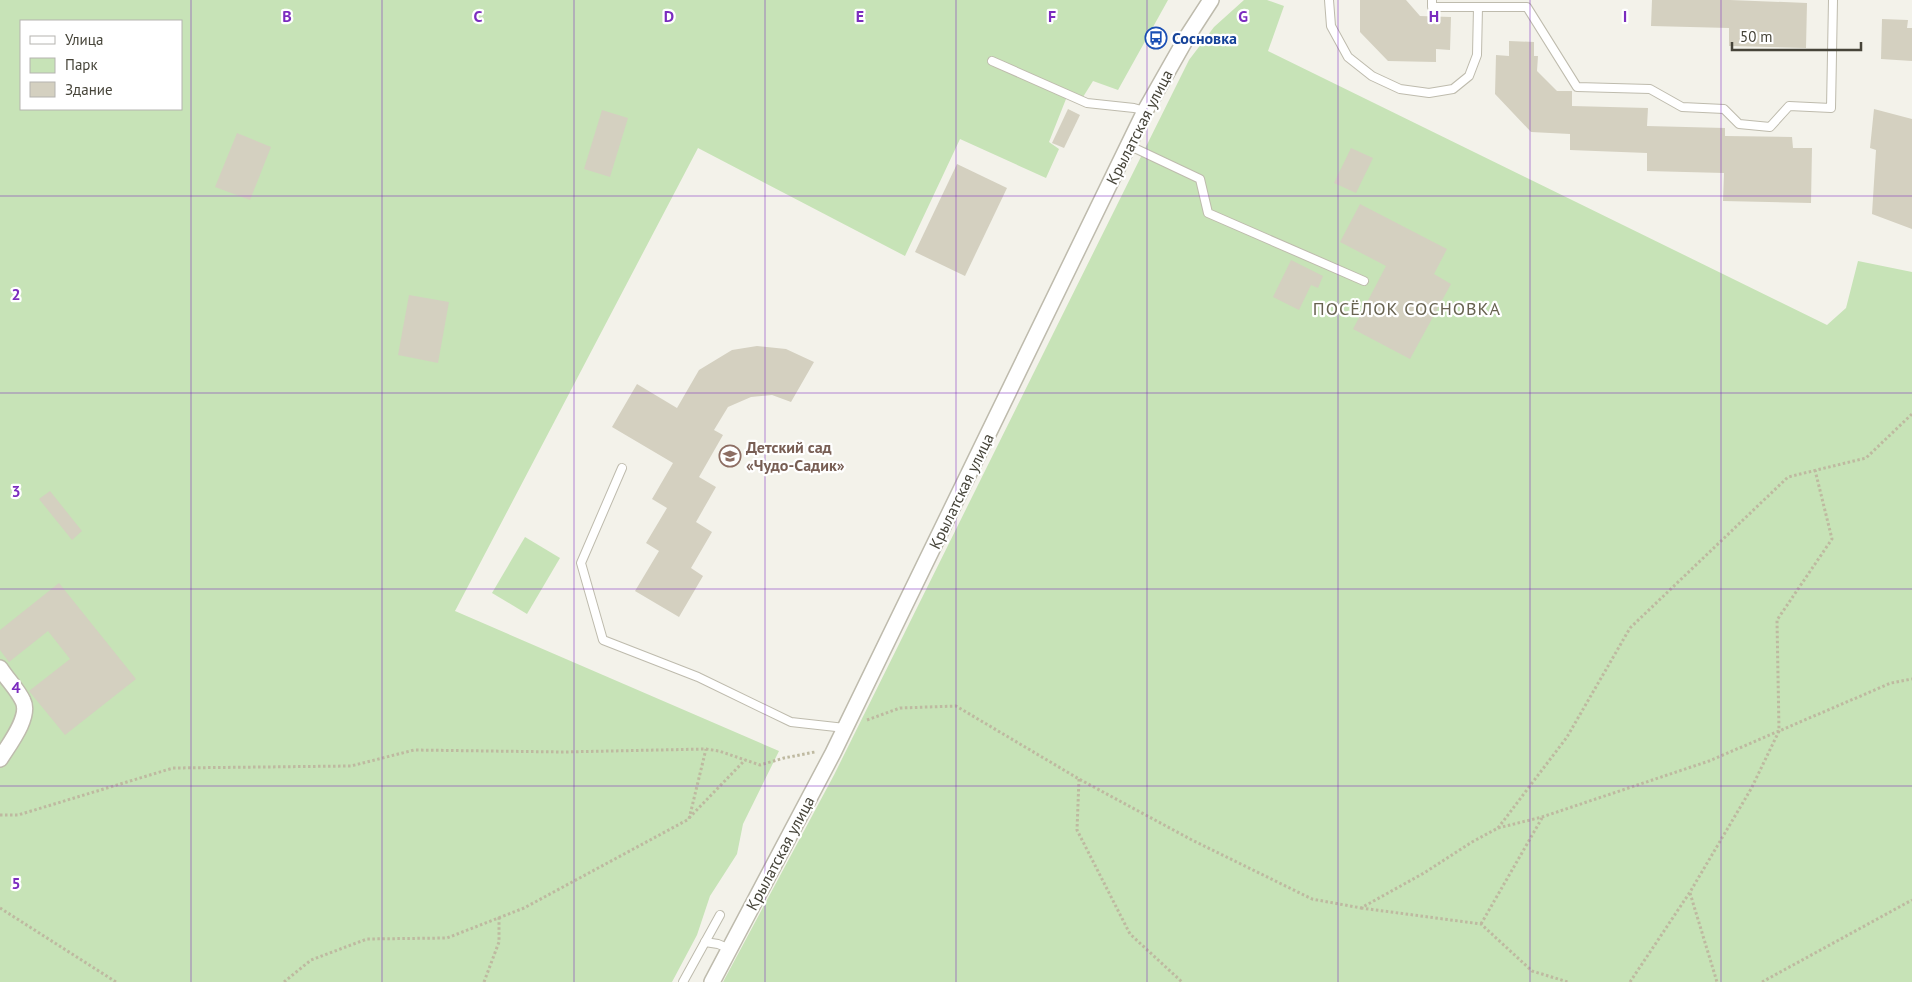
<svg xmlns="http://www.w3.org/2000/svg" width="1912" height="982" font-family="'PT Sans',sans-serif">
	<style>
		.green { fill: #c7e3b7; fill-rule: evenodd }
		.building { fill: #d4d0c0 }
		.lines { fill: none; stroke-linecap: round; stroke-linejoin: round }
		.service-casing { stroke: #bebbad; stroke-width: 10 }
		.minor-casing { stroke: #bebbad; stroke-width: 18 }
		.path { stroke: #beb9a0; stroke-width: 3; stroke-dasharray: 2.5 2.5; stroke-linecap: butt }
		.service { stroke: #fff; stroke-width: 8 }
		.minor { stroke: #fff; stroke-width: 15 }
		.grid { fill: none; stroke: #7b2cbf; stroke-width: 1; stroke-opacity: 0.55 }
		.labels { text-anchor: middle; stroke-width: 4.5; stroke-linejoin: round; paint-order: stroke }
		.transit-label { font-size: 16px; font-weight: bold; fill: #164399; stroke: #fff; text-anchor: start }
		.street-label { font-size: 16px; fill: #464439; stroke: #fff }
		.education-label { font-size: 16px; font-weight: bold; fill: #785e54; stroke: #fff; text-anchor: start }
		.neighbourhood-label { font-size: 18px; letter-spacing: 1px; fill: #686351; stroke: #fff }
		.grid-label { font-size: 16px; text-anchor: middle; font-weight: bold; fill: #7b2cbf; stroke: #fff; stroke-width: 4.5; stroke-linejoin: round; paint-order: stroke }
	</style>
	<rect width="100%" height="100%" fill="#f3f2ea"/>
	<!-- green -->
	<g class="green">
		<path d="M0 0H1168L1118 90 1093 81 1083 97 1066 99 1049 142 1059 149 1046 178 960 139 905 256 698 148 455 611 779 751 743 824 737 854 710 896 697 935 672 982H0ZM21 21H181V109H21Z"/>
		<path d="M1244 0H1267L1284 6 1268 51 1827 325 1846 308 1858 261 1912 272V982H723L834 775 1189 60 1214 27Z"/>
		<path d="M525 537 560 558 527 614 492 593Z"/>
	</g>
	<!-- building -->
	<g class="building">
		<path d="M1360 0H1406L1420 16 1451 17 1450 50 1436 49V62L1388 61 1360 32Z"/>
		<path d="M1652 0H1730L1807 3 1806 48 1729 46V28L1651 26Z"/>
		<path d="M1882 19 1908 20 1907 28H1912V61L1881 59Z"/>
		<path d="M1509 41 1534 42V56H1538L1537 71 1557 91H1572V106L1648 108 1647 126 1725 128V136L1792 137 1793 148H1812L1811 203 1723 201 1724 173 1647 171V153L1570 150V134L1531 132 1495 94 1496 55 1509 56Z"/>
		<path d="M1068 109 1080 115 1064 148 1052 143Z"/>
		<path d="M1874 109 1912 119V229L1872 214 1876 150 1870 148Z"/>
		<path d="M602 110 628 118 610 177 584 169Z"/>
		<path d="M237 133 271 147 250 200 215 187Z"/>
		<path d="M1351 148 1373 158 1356 193 1334 183Z"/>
		<path d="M957 164 1007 188 965 276 915 252Z"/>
		<path d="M1360 204 1447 249 1434 274 1451 284 1410 359 1353 329 1386 266 1340 242Z"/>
		<path d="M1291 260 1323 276 1318 288 1311 285 1299 310 1273 297Z"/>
		<path d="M409 295 449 302 438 363 398 355Z"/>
		<path d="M757 346 786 349 814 362 791 402 772 395 751 397 728 407 714 430 723 435 699 477 716 487 696 522 712 532 691 568 703 576 679 617 635 591 659 551 646 543 667 508 652 499 673 463 612 427 637 384 677 408 699 370 732 350Z"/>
		<path d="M50 491 82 531 72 540 39 499Z"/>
		<path d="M59 583 136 679 65 735 29 691 70 659 48 631 9 662 0 650V630Z"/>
	</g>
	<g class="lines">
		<!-- service casing -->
		<g class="service-casing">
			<g id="service">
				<path d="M1329 0 1331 26 1348 57 1372 76 1400 89 1429 93 1453 89 1469 76 1477 55 1478 7"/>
				<path d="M1432 0V7H1527L1577 87 1650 89 1682 107 1724 109 1739 124 1770 127 1789 106 1831 108 1833 0"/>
				<path d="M992 61 1087 103 1134 108 1145 111"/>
				<path d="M1128 145 1200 179 1208 213 1364 281"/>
				<path d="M622 468 581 563 603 640 698 677 791 722 845 728"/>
				<path d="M705 942 718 944 730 949"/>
				<path d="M683 982 720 915"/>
			</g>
		</g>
		<!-- minor casing -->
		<g class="minor-casing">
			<g id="minor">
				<path d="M0 668C7 679 18 690 23 701 31 717 8 746 0 759"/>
				<path d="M712 982 833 753 1145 111 1187 37 1211 0"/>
			</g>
		</g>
		<!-- path -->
		<g class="path">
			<path d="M867 720 900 708 956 706 1079 779 1192 840 1312 899 1361 908 1424 873 1472 842 1498 828 1542 817 1709 761 1891 683 1912 679"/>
			<path d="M1079 779 1077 830 1130 934 1182 982"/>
			<path d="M0 815H18L173 768 351 766 414 750 563 752 706 749 719 751 760 765 784 758 815 752"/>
			<path d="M689 818 745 760"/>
			<path d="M1498 828 1567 737 1630 628 1788 477 1866 458 1912 414"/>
			<path d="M1690 893 1717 982"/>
			<path d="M0 908 116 982"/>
			<path d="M1361 908 1481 924 1532 971 1568 982"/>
			<path d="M1481 924 1542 818"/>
			<path d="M284 982 311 960 367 939 447 938 524 908 689 819 706 749"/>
			<path d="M484 982 499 942V917"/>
			<path d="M1630 982 1690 892 1751 789 1779 731 1777 620 1832 539 1815 470"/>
			<path d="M1762 982 1912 900"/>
		</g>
		<!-- service -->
		<use href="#service" class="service"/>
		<!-- minor -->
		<use href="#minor" class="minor"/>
	</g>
	<!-- grid -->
	<path class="grid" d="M191 0V982M382 0V982M574 0V982M765 0V982M956 0V982M1147 0V982M1338 0V982M1530 0V982M1721 0V982M0 196H1912M0 393H1912M0 589H1912M0 786H1912"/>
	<!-- icons -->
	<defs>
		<g id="bus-ring" transform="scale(1.125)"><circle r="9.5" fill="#fff" stroke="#1a4fb4" stroke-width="1.5"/><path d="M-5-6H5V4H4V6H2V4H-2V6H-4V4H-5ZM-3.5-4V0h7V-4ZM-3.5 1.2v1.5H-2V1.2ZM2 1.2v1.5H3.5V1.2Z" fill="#1a4fb4"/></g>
		<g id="school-ring" transform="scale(1.125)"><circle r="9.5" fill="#fff" stroke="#8d6e63" stroke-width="1.5"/><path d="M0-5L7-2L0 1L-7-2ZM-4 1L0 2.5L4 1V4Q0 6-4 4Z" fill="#8d6e63"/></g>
	</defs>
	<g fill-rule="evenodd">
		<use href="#bus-ring" x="1156" y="38"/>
		<use href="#school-ring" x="730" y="456"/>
	</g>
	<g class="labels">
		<!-- transit labels -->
		<g class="transit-label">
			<text x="1172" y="44">Сосновка</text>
		</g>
		<!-- street labels -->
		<g class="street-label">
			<text transform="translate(1139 127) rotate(-63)" y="6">Крылатская улица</text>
			<text transform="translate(961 491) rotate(-64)" y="6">Крылатская улица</text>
			<text transform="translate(780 853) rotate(-62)" y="6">Крылатская улица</text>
		</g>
		<!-- education labels -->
		<g class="education-label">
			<text x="746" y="453">Детский сад<tspan x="746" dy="18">«Чудо-Садик»</tspan></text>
		</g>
		<!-- neighbourhood labels -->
		<g class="neighbourhood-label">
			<text x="1407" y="315">ПОСЁЛОК СОСНОВКА</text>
		</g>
	</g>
	<g class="grid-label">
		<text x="287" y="22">B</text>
		<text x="478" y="22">C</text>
		<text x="669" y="22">D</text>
		<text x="860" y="22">E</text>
		<text x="1052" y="22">F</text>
		<text x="1243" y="22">G</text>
		<text x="1434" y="22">H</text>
		<text x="1625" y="22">I</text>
		<text x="16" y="300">2</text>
		<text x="16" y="497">3</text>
		<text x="16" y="693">4</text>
		<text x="16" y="889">5</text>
	</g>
	<!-- legend -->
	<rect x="20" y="20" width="162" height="90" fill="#ffffff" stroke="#b5b4b0"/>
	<rect x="30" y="36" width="25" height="8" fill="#ffffff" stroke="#b5b4b0"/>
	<text x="65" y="45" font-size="15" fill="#464439">Улица</text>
	<rect x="30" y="58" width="25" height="15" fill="#c7e3b7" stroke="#b5b4b0"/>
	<text x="65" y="70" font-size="15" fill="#464439">Парк</text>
	<rect x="30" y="82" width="25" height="15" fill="#d4d0c0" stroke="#b5b4b0"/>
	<text x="65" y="95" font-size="15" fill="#464439">Здание</text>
	<!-- scale -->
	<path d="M1732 42v8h129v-8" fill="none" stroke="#464439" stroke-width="2.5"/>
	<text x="1740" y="42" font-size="15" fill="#464439" stroke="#ffffff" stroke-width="4" paint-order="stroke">50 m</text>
</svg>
